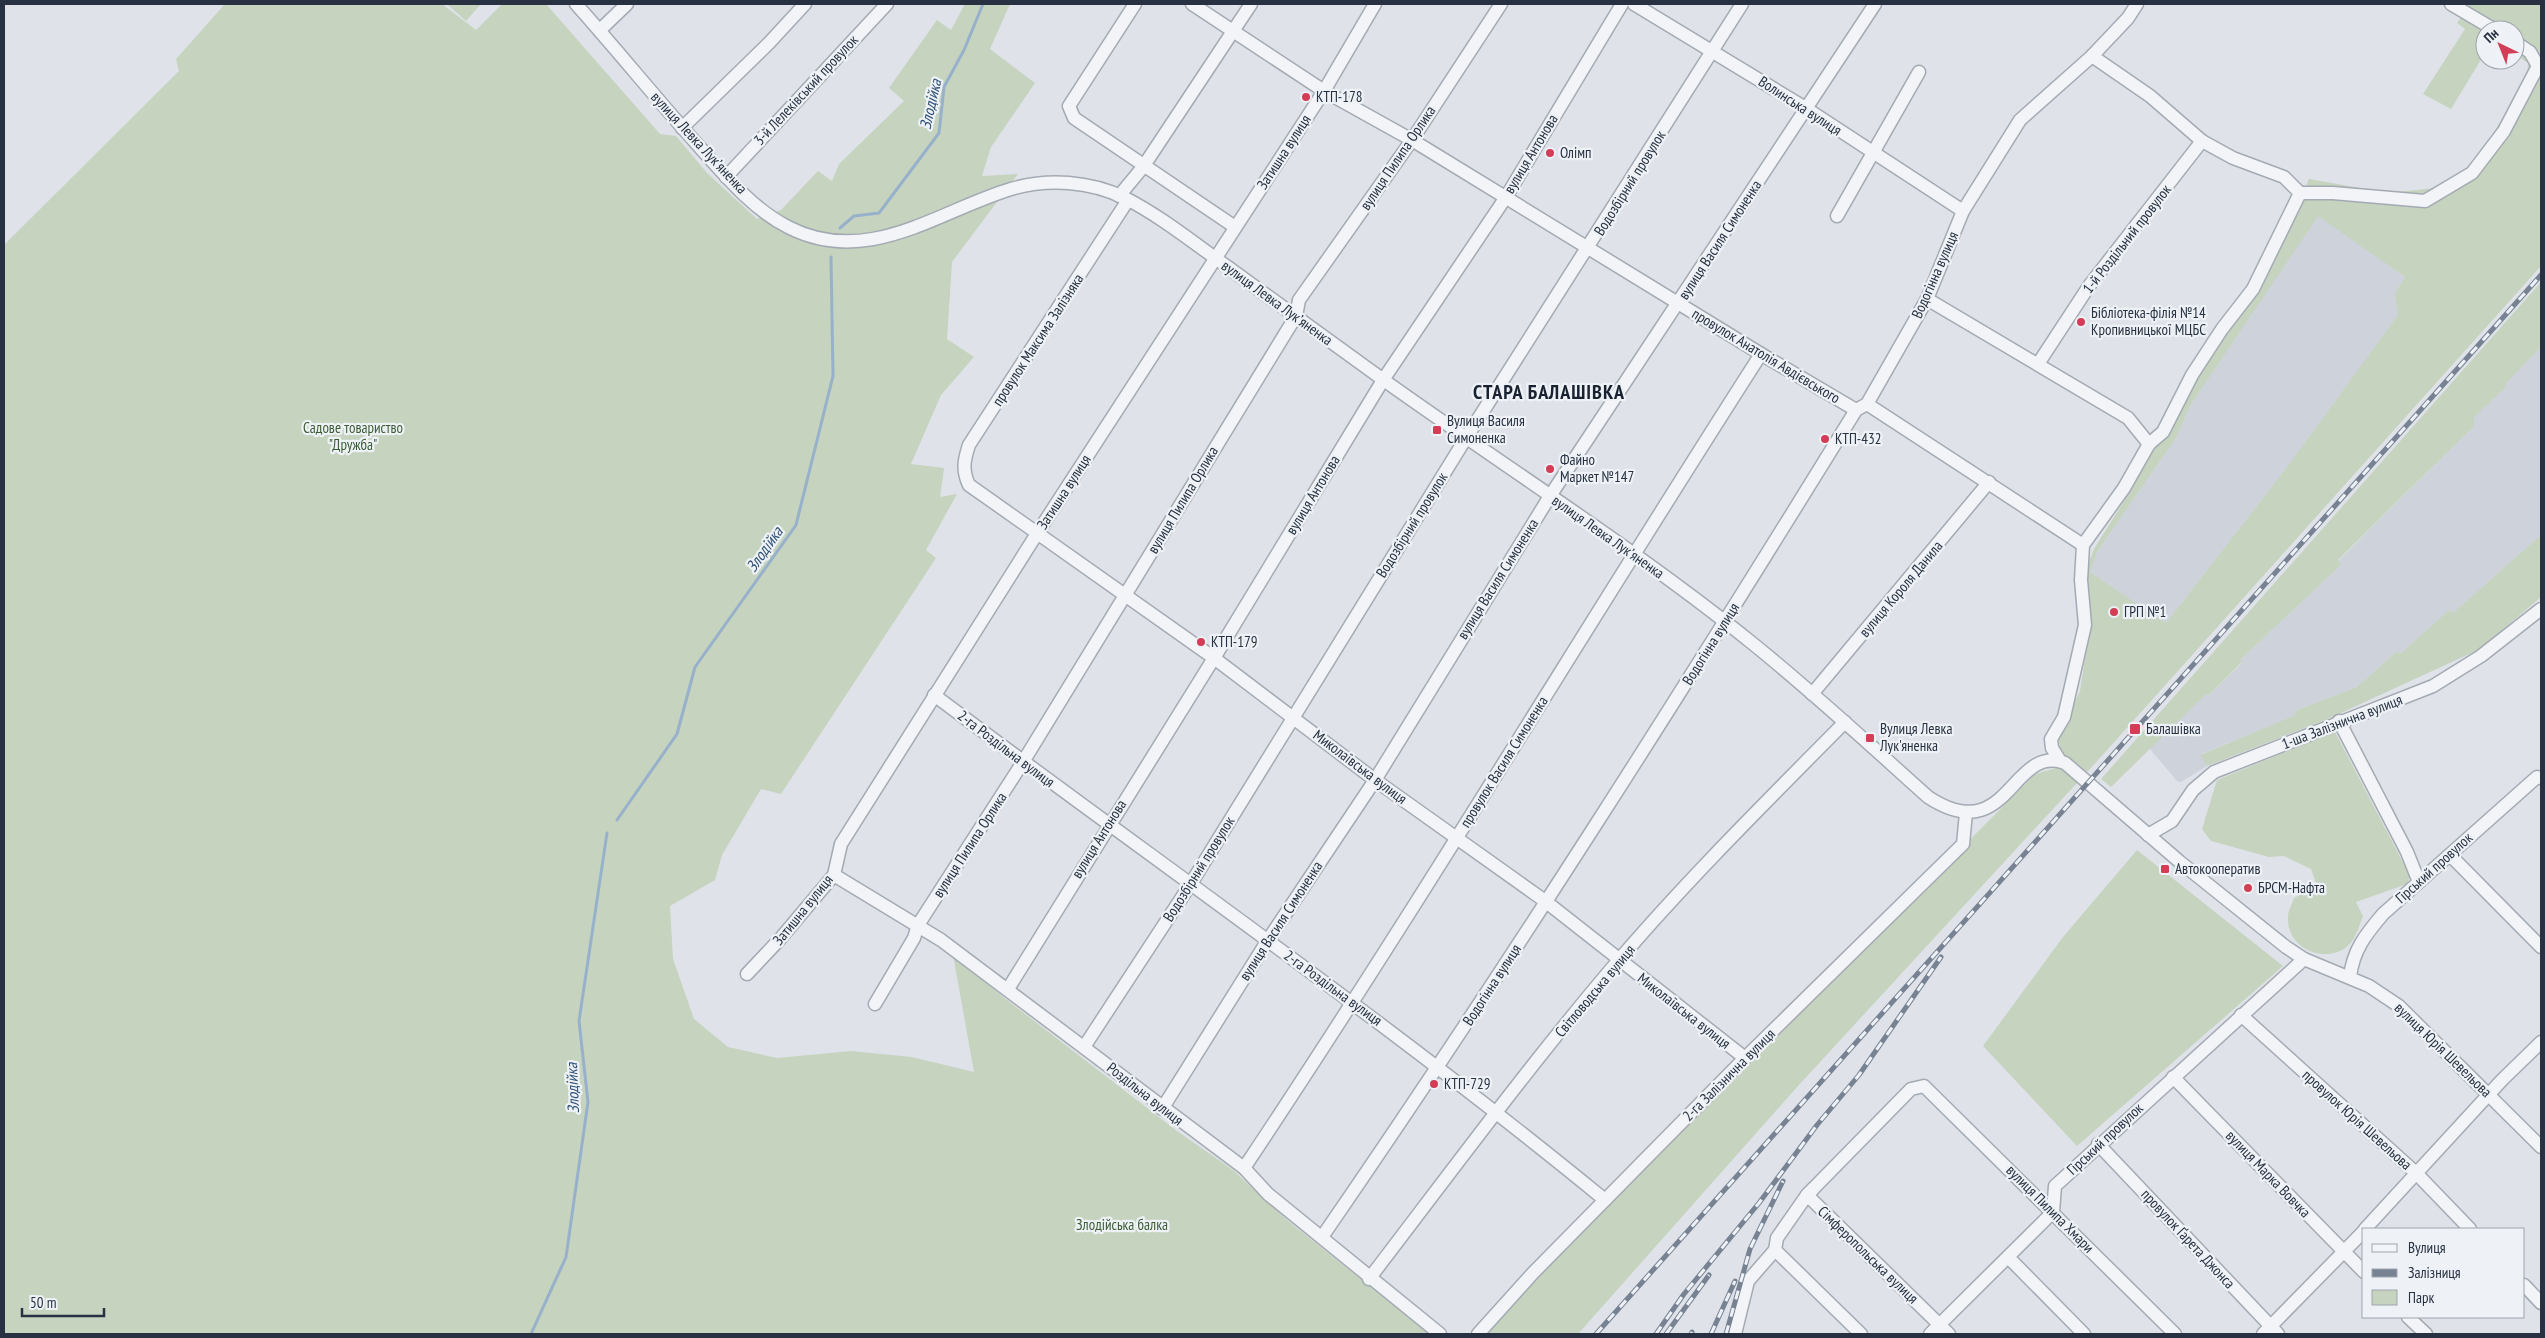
<svg xmlns="http://www.w3.org/2000/svg" width="2545" height="1338" font-family="'PT Sans Narrow',sans-serif">
	<style>
		.built { fill: #cdd2db }
		.green { fill: #c5d3bf; fill-rule: evenodd }
		.lines { fill: none; stroke-linecap: round; stroke-linejoin: round }
		.stream { stroke: #98b1cb; stroke-width: 3 }
		.minor-casing { stroke: #a4aab3; stroke-width: 15 }
		.minor { stroke: #f2f4f7; stroke-width: 12 }
		.rail-casing { stroke: #778293; stroke-width: 5 }
		.rail { stroke: #eef2f6; stroke-width: 3; stroke-dasharray: 9; stroke-linecap: butt }
		.poi-dot { fill: #d43d56; stroke: #eef2f6; stroke-width: 2 }
		.labels { text-anchor: middle; stroke-width: 4.5; stroke-linejoin: round; paint-order: stroke }
		.street-label { font-size: 15px; fill: #273141; stroke: #eef2f6 }
		.poi-label { font-size: 15px; fill: #273141; stroke: #eef2f6; text-anchor: start }
		.park-label { font-size: 15px; fill: #3c5d34; stroke: #eef2f6 }
		.water-label { font-size: 16px; font-style: italic; fill: #2f5076; stroke: #eef2f6 }
		.district-label { font-size: 20px; font-weight: bold; letter-spacing: 1px; fill: #192231; stroke: #eef2f6 }
	</style>
	<rect width="100%" height="100%" fill="#dfe3e9"/>
	<!-- built -->
	<g class="built">
		<path d="M2318 215 2405 277 2395 293 2399 314 2287 467 2166 623 2090 572 2097 552 2176 438 2190 406Z"/>
		<path d="M2541 347V535L2452 614 2449 610 2400 654 2397 651 2357 687 2295 711 2297 715 2201 754 2207 766 2181 782 2177 781 2149 748 2206 693 2209 695 2242 663 2240 660 2341 565 2338 561 2474 426V417L2506 386 2504 384Z"/>
	</g>
	<!-- green -->
	<g class="green">
		<path d="M225 4H442L476 30 502 4H546L660 134 676 136 707 173 757 219 781 210 818 171 832 181 839 164 904 101 889 88 937 20 951 30 965 4H1010L990 49 1035 83 991 147 982 176 1018 174 952 262 947 339 974 357 941 395 911 464 944 468 940 497 957 494 926 550 936 558 781 794 761 789 722 855 715 880 670 906 673 959 694 1019 728 1047 777 1058 851 1051 912 1057 974 1072 953 955 1007 1000 1177 1131 1233 1170 1288 1221 1429 1334H4V245L179 71 176 59Z"/>
		<path d="M447 4H481L466 21Z"/>
		<path d="M2470 4H2541V266L2099 759 1798 1086 1578 1334H1483L1529 1284 2035 774 2056 768 2067 757 2061 751 2058 737 2080 691 2091 618 2087 567 2094 549 2129 493 2149 450 2201 368 2257 292 2309 179 2389 193 2444 187 2469 171 2527 80 2528 63 2515 55V30H2485V53L2451 109 2423 94 2465 29 2457 23ZM2318 216 2405 277 2395 293 2398 315 2287 467 2166 623 2090 572 2097 552 2176 438 2190 406Z"/>
		<path d="M2541 282V347L2505 384 2507 386 2474 417V426L2338 560 2341 565 2240 660 2242 662 2209 695 2206 694 2111 787 2101 779Z"/>
		<path d="M2541 535V597L2480 649 2328 719 2207 766 2200 755 2296 715 2295 711 2357 687 2397 651 2400 654 2449 610 2453 613Z"/>
		<path d="M2335 732 2410 876 2407 884 2356 902 2363 916C2359 927 2355 942 2344 949 2320 963 2286 946 2288 917 2288 911 2292 904 2294 898L2317 886 2311 869 2284 856 2269 857 2211 841 2202 829 2217 780Z"/>
		<path d="M2137 850 2283 966 2077 1146 1983 1046 2063 937Z"/>
	</g>
	<g class="lines">
		<!-- stream -->
		<g class="stream">
			<path d="M840 228 854 216 879 213 939 133 944 87 964 50 983 4"/>
			<path d="M617 820 677 734 695 667 796 525 833 376 831 257"/>
			<path d="M531 1334 566 1257 588 1102 579 1021 607 833"/>
		</g>
		<!-- minor casing -->
		<g class="minor-casing">
			<g id="minor">
				<path d="M576 4C617 50 655 97 696 143 723 173 752 209 788 227 867 268 938 211 1011 189 1048 178 1090 181 1125 198 1162 217 1195 244 1229 268 1281 306 1333 343 1385 381 1507 468 1635 549 1752 643 1813 692 1870 745 1928 797 2009 850 2011 743 2065 763L2180 862 2286 947 2304 959 2369 986 2399 1006 2541 1147"/>
				<path d="M1135 4 1069 106 1074 118 1235 227"/>
				<path d="M1192 4 1324 91 1412 140 1761 354 1856 410"/>
				<path d="M1634 4 1807 109 1963 211"/>
				<path d="M2451 4 2495 30"/>
				<path d="M600 30 627 4"/>
				<path d="M2092 56 2150 96 2202 141 2233 158 2284 177 2300 193"/>
				<path d="M682 128 769 43 805 4"/>
				<path d="M726 177 887 4"/>
				<path d="M1119 196 1143 167 1251 4"/>
				<path d="M1128 200 969 445C964 460 962 470 969 485L1214 658 1375 780 1545 901 1745 1058"/>
				<path d="M1837 216 1919 72"/>
				<path d="M1927 299 2128 418 2149 444"/>
				<path d="M2038 364 2089 286 2202 141"/>
				<path d="M1867 404 2083 545"/>
				<path d="M1812 694 1989 482"/>
				<path d="M934 695C1158 863 1388 1022 1605 1200"/>
				<path d="M2339 721 2407 852 2419 882"/>
				<path d="M2060 761 2052 748 2051 739 2064 717 2085 625 2081 580 2083 545 2124 488 2149 444 2163 432 2192 375 2222 329 2253 289 2300 193H2333L2425 201 2472 173 2504 131 2538 66 2530 52 2515 42"/>
				<path d="M2148 835 2172 821 2193 790 2214 772 2433 686 2481 656 2541 609"/>
				<path d="M2450 855 2541 947"/>
				<path d="M834 875 941 940 1244 1168 1268 1194 1440 1334"/>
				<path d="M747 974 780 939 834 875 841 844 1038 532 1324 91 1375 4"/>
				<path d="M2350 977C2353 950 2366 934 2383 914L2537 777 2541 778"/>
				<path d="M1008 989 1214 658 1383 380 1506 197 1622 4"/>
				<path d="M875 1004 914 938 918 925 1023 762 1296 316 1299 300 1412 140 1501 4"/>
				<path d="M2241 1015 2416 1173 2470 1229"/>
				<path d="M1084 1047 1190 885 1466 438 1742 4"/>
				<path d="M2173 1077 2364 1272"/>
				<path d="M1162 1109 1268 940 1375 780 1550 496 1875 4"/>
				<path d="M2098 1144 2278 1334"/>
				<path d="M1244 1168C1422 901 1587 625 1761 354"/>
				<path d="M1813 1189 1807 1195 1949 1334"/>
				<path d="M2365 1229 2502 1080 2541 1042"/>
				<path d="M1322 1237C1508 967 1684 689 1856 410L1867 404 1927 299 1963 211 2020 120 2092 56 2128 18 2137 4"/>
				<path d="M1775 1250 1861 1334"/>
				<path d="M2008 1257 2084 1334"/>
				<path d="M1369 1279C1451 1172 1531 1063 1618 961 1689 878 1768 800 1845 722"/>
				<path d="M2524 1285 2541 1303"/>
				<path d="M2408 1317 2426 1334"/>
				<path d="M1478 1334 1533 1273 1745 1058 1963 844 1966 813"/>
				<path d="M1735 1334 1748 1281 1775 1250 1777 1238 1807 1195 1911 1089 1924 1086 2175 1334"/>
				<path d="M1930 1334 2053 1212 2055 1186 2304 959"/>
				<path d="M2263 1334 2364 1231"/>
			</g>
		</g>
		<!-- minor -->
		<use href="#minor" class="minor"/>
		<!-- rail casing -->
		<g class="rail-casing">
			<g id="rail">
				<path d="M1596 1334 2541 275"/>
				<path d="M1656 1334 1684 1294 1759 1203 1817 1125 1859 1075 1941 957"/>
				<path d="M1666 1334 1709 1275"/>
				<path d="M1691 1334 1692 1332"/>
				<path d="M1711 1334 1735 1281"/>
				<path d="M1726 1334 1750 1249 1783 1181"/>
			</g>
		</g>
		<!-- rail -->
		<use href="#rail" class="rail"/>
	</g>
	<!-- markers -->
	<g class="poi-dot">
		<circle cx="1306" cy="97" r="5"/>
		<circle cx="1550" cy="153" r="5"/>
		<circle cx="2081" cy="322" r="5"/>
		<rect x="1432" y="425" width="10" height="10" rx="2.5"/>
		<circle cx="1825" cy="439" r="5"/>
		<circle cx="1550" cy="469" r="5"/>
		<circle cx="2114" cy="612" r="5"/>
		<circle cx="1201" cy="642" r="5"/>
		<rect x="2129" y="723" width="12" height="12" rx="2.5"/>
		<rect x="1865" y="733" width="10" height="10" rx="2.5"/>
		<rect x="2160" y="864" width="10" height="10" rx="2.5"/>
		<circle cx="2248" cy="888" r="5"/>
		<circle cx="1434" cy="1084" r="5"/>
	</g>
	<g class="labels">
		<!-- street labels -->
		<g class="street-label">
			<text transform="translate(806 90) rotate(-47)" y="5">3-й Лелеківський провулок</text>
			<text transform="translate(1800 106) rotate(33)" y="5">Волинська вулиця</text>
			<text transform="translate(699 143) rotate(47)" y="5">вулиця Левка Лукʼяненка</text>
			<text transform="translate(1284 152) rotate(-57)" y="5">Затишна вулиця</text>
			<text transform="translate(1531 154) rotate(-59)" y="5">вулиця Антонова</text>
			<text transform="translate(1398 158) rotate(-56)" y="5">вулиця Пилипа Орлика</text>
			<text transform="translate(1630 183) rotate(-58)" y="5">Водозбірний провулок</text>
			<text transform="translate(2127 239) rotate(-52)" y="5">1-й Роздільний провулок</text>
			<text transform="translate(1720 240) rotate(-57)" y="5">вулиця Василя Симоненка</text>
			<text transform="translate(1935 275) rotate(-66)" y="5">Водогінна вулиця</text>
			<text transform="translate(1277 303) rotate(36)" y="5">вулиця Левка Лукʼяненка</text>
			<text transform="translate(1038 340) rotate(-57)" y="5">провулок Максима Залізняка</text>
			<text transform="translate(1766 356) rotate(31)" y="5">провулок Анатолія Авдієвського</text>
			<text transform="translate(1064 492) rotate(-57)" y="5">Затишна вулиця</text>
			<text transform="translate(1313 495) rotate(-59)" y="5">вулиця Антонова</text>
			<text transform="translate(1183 500) rotate(-59)" y="5">вулиця Пилипа Орлика</text>
			<text transform="translate(1412 525) rotate(-58)" y="5">Водозбірний провулок</text>
			<text transform="translate(1608 537) rotate(35)" y="5">вулиця Левка Лукʼяненка</text>
			<text transform="translate(1498 579) rotate(-58)" y="5">вулиця Василя Симоненка</text>
			<text transform="translate(1901 589) rotate(-50)" y="5">вулиця Короля Данила</text>
			<text transform="translate(1711 644) rotate(-58)" y="5">Водогінна вулиця</text>
			<text transform="translate(2342 722) rotate(-21)" y="5">1-ша Залізнична вулиця</text>
			<text transform="translate(1006 749) rotate(37)" y="5">2-га Роздільна вулиця</text>
			<text transform="translate(1504 762) rotate(-58)" y="5">провулок Василя Симоненка</text>
			<text transform="translate(1360 767) rotate(37)" y="5">Миколаївська вулиця</text>
			<text transform="translate(1099 839) rotate(-58)" y="5">вулиця Антонова</text>
			<text transform="translate(970 845) rotate(-57)" y="5">вулиця Пилипа Орлика</text>
			<text transform="translate(2434 868) rotate(-42)" y="5">Гірський провулок</text>
			<text transform="translate(1199 869) rotate(-58)" y="5">Водозбірний провулок</text>
			<text transform="translate(803 910) rotate(-51)" y="5">Затишна вулиця</text>
			<text transform="translate(1281 921) rotate(-57)" y="5">вулиця Василя Симоненка</text>
			<text transform="translate(1492 985) rotate(-57)" y="5">Водогінна вулиця</text>
			<text transform="translate(1333 988) rotate(36)" y="5">2-га Роздільна вулиця</text>
			<text transform="translate(1595 991) rotate(-50)" y="5">Світловодська вулиця</text>
			<text transform="translate(1684 1011) rotate(38)" y="5">Миколаївська вулиця</text>
			<text transform="translate(2443 1050) rotate(44)" y="5">вулиця Юрія Шевельова</text>
			<text transform="translate(1729 1075) rotate(-45)" y="5">2-га Залізнична вулиця</text>
			<text transform="translate(1145 1094) rotate(38)" y="5">Роздільна вулиця</text>
			<text transform="translate(2357 1120) rotate(42)" y="5">провулок Юрія Шевельова</text>
			<text transform="translate(2105 1139) rotate(-43)" y="5">Гірський провулок</text>
			<text transform="translate(2268 1174) rotate(46)" y="5">вулиця Марка Вовчка</text>
			<text transform="translate(2050 1209) rotate(45)" y="5">вулиця Пилипа Хмари</text>
			<text transform="translate(2188 1239) rotate(47)" y="5">провулок Ґарета Джонса</text>
			<text transform="translate(1868 1255) rotate(44)" y="5">Сімферопольська вулиця</text>
		</g>
		<!-- poi labels -->
		<g class="poi-label">
			<text x="1316" y="102">КТП-178</text>
			<text x="1560" y="158">Олімп</text>
			<text x="2091" y="318">Бібліотека-філія №14<tspan x="2091" dy="17">Кропивницької МЦБС</tspan></text>
			<text x="1447" y="426">Вулиця Василя<tspan x="1447" dy="17">Симоненка</tspan></text>
			<text x="1835" y="444">КТП-432</text>
			<text x="1560" y="465">Файно<tspan x="1560" dy="17">Маркет №147</tspan></text>
			<text x="2124" y="617">ГРП №1</text>
			<text x="1211" y="647">КТП-179</text>
			<text x="1880" y="734">Вулиця Левка<tspan x="1880" dy="17">Лук'яненка</tspan></text>
			<text x="2146" y="734">Балашівка</text>
			<text x="2175" y="874">Автокооператив</text>
			<text x="2258" y="893">БРСМ-Нафта</text>
			<text x="1444" y="1089">КТП-729</text>
		</g>
		<!-- park labels -->
		<g class="park-label">
			<text x="353" y="433">Садове товариство<tspan x="353" dy="17">"Дружба"</tspan></text>
			<text x="1122" y="1230">Злодійська балка</text>
		</g>
		<!-- water labels -->
		<g class="water-label">
			<text transform="translate(930 104) rotate(-77)" y="6">Злодійка</text>
			<text transform="translate(764 549) rotate(-55)" y="6">Злодійка</text>
			<text transform="translate(572 1088) rotate(-92)" y="6">Злодійка</text>
		</g>
		<!-- district labels -->
		<g class="district-label">
			<text x="1549" y="399">СТАРА БАЛАШІВКА</text>
		</g>
	</g>
	<!-- border -->
	<rect width="2545" height="1338" fill="none" stroke="#273141" stroke-width="10"/>
	<!-- legend -->
	<rect x="2362" y="1228" width="162" height="90" fill="#eef2f6" stroke="#9ea5ae"/>
	<rect x="2372" y="1244" width="25" height="8" fill="#f2f4f7" stroke="#9ea5ae"/>
	<text x="2408" y="1253" font-size="15" fill="#273141">Вулиця</text>
	<rect x="2372" y="1269" width="25" height="8" fill="#778293" stroke="#9ea5ae"/>
	<text x="2408" y="1278" font-size="15" fill="#273141">Залізниця</text>
	<rect x="2372" y="1290" width="25" height="15" fill="#c5d3bf" stroke="#9ea5ae"/>
	<text x="2408" y="1303" font-size="15" fill="#273141">Парк</text>
	<!-- north arrow -->
	<g transform="translate(2500 45) rotate(317)"><circle r="24" fill="#eef2f6" stroke="#9ea5ae"/>
	<path d="M0-4L9 19L0 12L-9 19Z" fill="#d43d56"/>
	<text y="-8" font-size="14" font-weight="bold" text-anchor="middle" fill="#273141">Пн</text>
	</g>
	<!-- scale -->
	<path d="M22 1308v8h82v-8" fill="none" stroke="#273141" stroke-width="2.5"/>
	<text x="30" y="1308" font-size="15" fill="#273141" stroke="#eef2f6" stroke-width="4" paint-order="stroke">50 m</text>
</svg>
